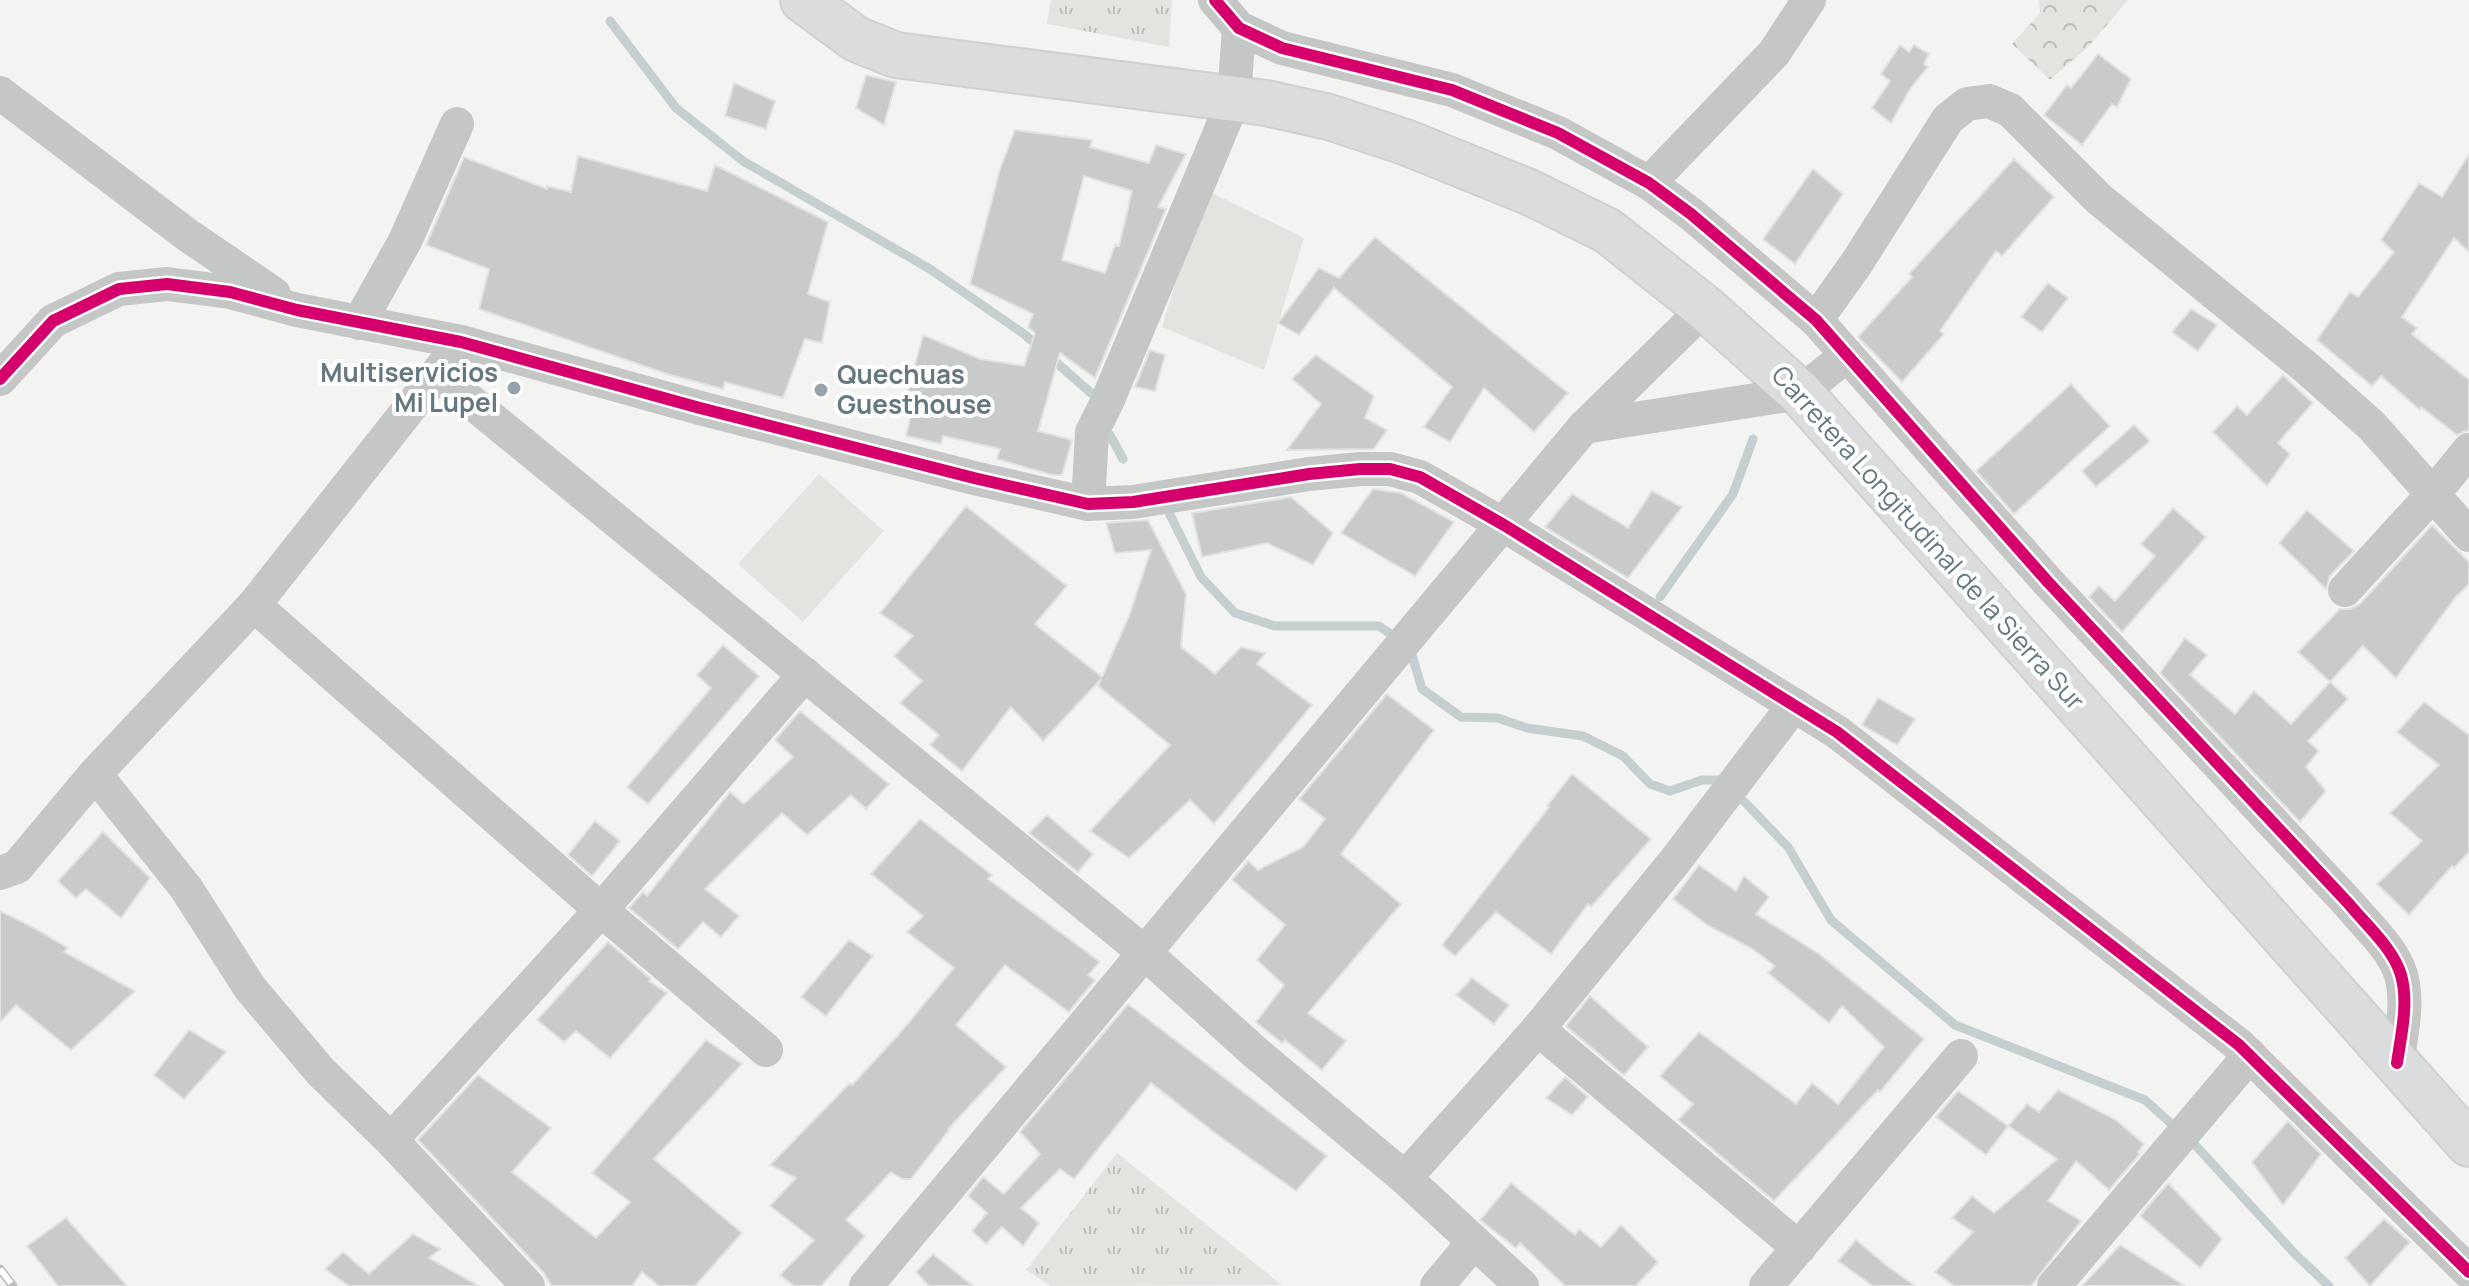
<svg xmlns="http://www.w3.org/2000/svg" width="2469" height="1286" font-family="Manrope,sans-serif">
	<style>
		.grass { fill: #e2e5df }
		.forest { fill: url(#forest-crowns) }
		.park { fill: url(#park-tufts) }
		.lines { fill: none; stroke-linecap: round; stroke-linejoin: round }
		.stream { stroke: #c5cfd0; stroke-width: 9 }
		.building { fill: #c9cbcb; stroke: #e2e2e1; stroke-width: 2; fill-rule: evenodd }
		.highway-casing { stroke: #cfd0d0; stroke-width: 48 }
		.minor { stroke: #c5c7c7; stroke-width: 34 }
		.highway { stroke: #dbdcdd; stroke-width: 44 }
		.rail-casing { stroke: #bbbdbd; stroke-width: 9 }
		.rail { stroke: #fff; stroke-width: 6; stroke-dasharray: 18; stroke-linecap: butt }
		.cycleway-casing { stroke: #fff; stroke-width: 17 }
		.cycleway { stroke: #d6006c; stroke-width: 12 }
		.poi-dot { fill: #97a3a8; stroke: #fff; stroke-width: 3 }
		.labels { text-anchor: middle; stroke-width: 8; stroke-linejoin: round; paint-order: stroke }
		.poi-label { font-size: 26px; font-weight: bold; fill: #657880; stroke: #fff; text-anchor: end }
		.street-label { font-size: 26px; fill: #657880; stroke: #fff }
	</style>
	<defs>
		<pattern id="forest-crowns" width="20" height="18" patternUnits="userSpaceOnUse" patternTransform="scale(2)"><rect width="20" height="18" fill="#e2e5df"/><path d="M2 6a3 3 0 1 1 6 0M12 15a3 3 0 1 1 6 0" fill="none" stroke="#bbbeba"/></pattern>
		<pattern id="park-tufts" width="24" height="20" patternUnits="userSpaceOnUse" patternTransform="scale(2)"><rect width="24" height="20" fill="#e2e5df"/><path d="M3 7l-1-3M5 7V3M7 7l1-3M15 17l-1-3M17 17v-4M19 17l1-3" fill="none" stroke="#bbbeba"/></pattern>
	</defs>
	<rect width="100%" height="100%" fill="#f3f3f1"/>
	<!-- grass -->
	<g class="grass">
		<path d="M1204 189 1304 238 1264 370 1162 327Z"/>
		<path d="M819 474 884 531 803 622 738 564Z"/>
	</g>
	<!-- forest -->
	<path class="forest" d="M2039 0H2128L2089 46 2050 80 2012 44 2040 13Z"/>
	<!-- park -->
	<g class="park">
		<path d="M1051 0H1172L1169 47 1047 24Z"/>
		<path d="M1117 1153 1282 1285 1051 1286 1026 1270Z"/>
	</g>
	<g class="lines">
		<!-- stream -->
		<g class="stream">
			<path d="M610 21 676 108 743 161 930 269 1024 334 1091 393"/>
			<path d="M1110 435 1123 459"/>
			<path d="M1170 515 1201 577 1235 613 1275 626H1379L1398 639"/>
			<path d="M1660 597 1733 494 1753 439"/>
			<path d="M1410 648 1422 689 1461 717 1498 718 1527 728 1583 736 1623 756 1650 784 1670 791 1702 780H1722L1725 783"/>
			<path d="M1736 793 1788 847 1831 920 1955 1025 2145 1100 2198 1148 2295 1254 2329 1286"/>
		</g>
	</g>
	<!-- building -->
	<g class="building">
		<path d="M1900 45 1909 52 1914 45 1929 54 1924 64 1928 67 1910 89 1891 123 1872 108 1890 81 1881 74Z"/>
		<path d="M2098 54 2131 79 2117 107 2112 104 2082 145 2044 115 2067 85 2071 88Z"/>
		<path d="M866 75 896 82 884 125 856 108Z"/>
		<path d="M734 83 775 101 766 129 725 116Z"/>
		<path d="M1015 130 1092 140 1090 147 1149 163 1156 145 1186 154 1158 207 1166 209 1095 378 1060 353 1038 431 1072 440 1062 475H1052L997 459 1000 449 943 436 941 444 906 436 916 393 908 391 923 335 980 359 1024 366 1035 333 1028 327 1033 314 970 284 1000 169ZM1084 176 1132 191 1119 246 1115 245 1105 273 1062 260Z"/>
		<path d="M2469 154V252L2454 238 2402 317 2417 328 2412 334 2469 380V430L2457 435 2421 407 2420 410 2381 376 2372 386 2317 340 2350 292 2358 297 2394 252 2381 240 2419 183 2442 197Z"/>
		<path d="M578 156 707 191 715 165 828 222 808 294 830 302 822 343 805 339 783 398 725 382 723 389 667 374 479 309 489 269 426 245 464 157 547 189V186L571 192Z"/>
		<path d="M2014 159 2054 197 2002 256 1996 251 1940 331 1944 334 1902 382 1858 337 1912 277 1909 274Z"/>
		<path d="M1813 169 1843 194 1795 264 1763 239Z"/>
		<path d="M1375 237 1568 393 1534 432 1484 388 1450 442 1424 427 1452 387 1334 288 1299 335 1278 323 1319 268 1339 278Z"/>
		<path d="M2048 283 2068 298 2042 332 2021 317Z"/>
		<path d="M2191 309 2217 325 2198 351 2172 332Z"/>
		<path d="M1150 350 1165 355 1155 391 1135 387Z"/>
		<path d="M1316 355 1374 396 1365 418 1387 430 1374 449 1287 450 1321 404 1292 379Z"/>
		<path d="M2283 375 2313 403 2278 443 2290 454 2267 486 2213 432 2237 406 2247 415Z"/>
		<path d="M2071 384 2110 426 2014 514 1976 471Z"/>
		<path d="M2134 425 2150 441 2096 487 2082 471Z"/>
		<path d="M1373 489 1401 493 1454 522 1415 576 1341 533Z"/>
		<path d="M1652 491 1682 507 1628 578 1545 527 1572 494 1628 528Z"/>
		<path d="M1291 497 1333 533 1313 565 1267 543 1202 557 1192 513Z"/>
		<path d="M966 506 1067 586 1035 624 1102 677 1129 616 1151 550 1115 553 1106 523 1148 520 1186 594 1181 647 1215 674 1241 647 1265 653 1257 664 1312 705 1214 824 1190 800 1129 858 1090 831 1170 745 1098 686 1101 679 1043 741 1011 707 962 771 930 745 939 735 900 703 922 681 894 656 913 636 880 613Z"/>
		<path d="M2173 508 2206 537 2122 632 2089 597 2099 586 2115 601 2155 556 2141 544Z"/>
		<path d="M2307 510 2354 551 2330 576 2326 589 2279 543Z"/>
		<path d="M2432 525 2469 562V584L2455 598 2396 678 2363 646 2330 682 2298 652 2340 609H2350L2360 604Z"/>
		<path d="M2185 638 2207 655 2190 675 2235 714 2254 691 2291 724 2330 682 2348 699 2308 741 2319 751 2306 767 2326 791 2300 822 2160 673Z"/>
		<path d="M723 645 759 676 648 804 627 787 711 688 697 675Z"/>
		<path d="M1387 694 1434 730 1341 854 1401 904 1308 1013 1346 1041 1322 1070 1285 1040 1282 1043 1256 1022 1284 985 1257 960 1285 925 1232 880 1248 861 1258 870 1303 847 1325 819 1299 799Z"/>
		<path d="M1878 698 1915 719 1897 745 1862 725Z"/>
		<path d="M2424 702 2469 735V852L2454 868 2452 866 2409 915 2377 884 2422 841 2390 813 2439 765 2397 732Z"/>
		<path d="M800 711 889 784 866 809 851 795 807 835 782 813 705 889 739 916 721 937 703 922 678 949 629 908 643 892 647 896 730 792 744 804 793 757 775 740Z"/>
		<path d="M1572 774 1651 839 1591 907 1588 904 1551 954 1496 912 1455 956 1442 945 1549 807 1547 806Z"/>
		<path d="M1047 815 1093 854 1078 872 1029 833Z"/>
		<path d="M920 819 992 875 988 879 1100 962 1088 975 1095 980 1069 1012 1005 965 956 1025 1006 1067 948 1129 949 1130 911 1179H902L891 1172 846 1220 865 1236 821 1286H794L780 1275 814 1240 770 1206 796 1178 770 1165 850 1083 852 1085 900 1033 954 968 907 932 923 916 871 874Z"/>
		<path d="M595 821 620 841 592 876 568 855Z"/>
		<path d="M103 832 150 878 121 918 86 889 76 898 58 881Z"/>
		<path d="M1699 865 1736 891 1744 876 1769 897 1756 914 1819 954 1924 1039 1880 1092 1878 1090 1774 1201 1678 1120 1693 1104 1660 1076 1699 1032 1796 1104 1812 1083 1838 1104 1884 1047 1842 1006 1829 1023 1768 973 1775 966 1751 948 1707 925 1673 899Z"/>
		<path d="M0 911 34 928 68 948 64 952 135 991 71 1050 16 1005 0 1022Z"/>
		<path d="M849 940 873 956 826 1016 801 997Z"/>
		<path d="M608 942 651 979 649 981 667 993 610 1058 576 1031 564 1042 537 1020Z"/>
		<path d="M1472 978 1509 1005 1494 1024 1456 995Z"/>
		<path d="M1590 996 1648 1047 1624 1075 1566 1026Z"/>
		<path d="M1128 1004 1327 1156 1296 1191 1219 1136 1151 1083 1074 1179 1060 1169 1021 1208 1039 1223 1023 1246 1002 1227 986 1244 972 1231 987 1213 968 1196 983 1177 1004 1194 1040 1154 1020 1132Z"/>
		<path d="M189 1030 226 1052 184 1099 154 1075Z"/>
		<path d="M706 1040 742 1064 654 1159 742 1233 695 1286H659L642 1272 632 1286H552L543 1272 418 1140 478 1075 551 1128 512 1172 596 1238 630 1202 592 1173Z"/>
		<path d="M1565 1077 1588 1097 1572 1115 1546 1098Z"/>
		<path d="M2058 1090 2116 1120 2144 1144 2138 1152 2140 1154 2109 1190 2076 1161 2048 1201 2081 1221 2031 1286H1954L1935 1272 1973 1232 1952 1218 1972 1196 1994 1213 2057 1159 2008 1126 2027 1104 2039 1112Z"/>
		<path d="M1958 1091 2008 1126 1986 1155 1936 1117Z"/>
		<path d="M2288 1121 2321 1154 2283 1205 2252 1162Z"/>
		<path d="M1511 1183 1575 1235 1579 1229 1601 1247 1621 1225 1658 1262 1636 1286H1565L1520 1243 1516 1248 1480 1220Z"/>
		<path d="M2168 1183 2222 1239 2200 1268 2140 1216Z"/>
		<path d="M66 1218 127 1286H58L27 1246Z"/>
		<path d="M2384 1219 2410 1242 2370 1286 2345 1258Z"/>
		<path d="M413 1234 440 1249 429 1258 479 1286H349L325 1269 343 1252 369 1274Z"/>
		<path d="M1856 1240 1886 1265 1915 1286H1873L1838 1261Z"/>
		<path d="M2120 1245 2185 1286H2082Z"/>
		<path d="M933 1254 973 1286H929L916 1272Z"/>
	</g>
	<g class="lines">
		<!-- highway casing -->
		<g class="highway-casing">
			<path id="highway" d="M803 0 856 39 896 55 1266 103 1329 117 1405 142 1529 192 1608 231 1705 308 1800 393 2469 1144"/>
		</g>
		<!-- minor -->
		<g class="minor">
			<path d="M1215 0 1239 28 1282 48 1452 90 1558 133 1649 183 1691 214 1816 320 2048 582 2349 904C2366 925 2393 948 2401 975 2409 1003 2401 1035 2397 1063"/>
			<path d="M0 93 186 234 274 294"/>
			<path d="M1649 183 1774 53 1809 0"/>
			<path d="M1816 320 1856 264 1948 119 1967 104 1989 101 2010 110 2099 199 2308 369 2372 426 2469 535"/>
			<path d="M359 323 405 241 457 124"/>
			<path d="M437 374 1145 953 1256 1053 1405 1178 1522 1286"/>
			<path d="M0 379 53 321 119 289 167 284 230 292 297 310 461 342 700 408 974 478 1088 504 1133 502 1309 474 1360 469H1390L1420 477 1504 525 1837 732 2239 1045 2469 1272"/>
			<path d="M1584 427 1800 393 1847 355"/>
			<path d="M1088 504 1092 432 1107 402 1234 99 1239 28"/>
			<path d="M2345 590 2434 493 2469 450"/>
			<path d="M254 605 601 910 766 1050"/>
			<path d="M95 774 186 888 250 988 321 1072 391 1140 528 1286"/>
			<path d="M0 873 17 867 95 774 254 605 450 357"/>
			<path d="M1538 1029 1799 1248"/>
			<path d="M391 1140 601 910 805 674"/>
			<path d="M1405 1178 1538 1029 1675 861 1794 705"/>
			<path d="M866 1286 1584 427 1705 308"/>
			<path d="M1437 1286 1473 1243"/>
			<path d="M1766 1286 1961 1056"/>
			<path d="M2054 1286 2250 1055"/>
		</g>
		<!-- highway -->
		<use href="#highway" class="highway"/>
		<!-- rail casing -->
		<g class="rail-casing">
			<path id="rail" d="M0 1269 13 1286"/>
		</g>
		<!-- rail -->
		<use href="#rail" class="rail"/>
		<!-- cycleway casing -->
		<g class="cycleway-casing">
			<g id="cycleway">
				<path d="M1215 0 1239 28 1282 48 1452 90 1558 133 1649 183 1691 214 1816 320 2048 582 2349 904C2366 925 2393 948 2401 975 2409 1003 2401 1035 2397 1063"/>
				<path d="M0 379 53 321 119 289 167 284 230 292 297 310 461 342 700 408 974 478 1088 504 1133 502 1309 474 1360 469H1390L1420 477 1504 525 1837 732 2239 1045 2469 1272"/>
			</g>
		</g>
		<!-- cycleway -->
		<use href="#cycleway" class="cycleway"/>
	</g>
	<!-- markers -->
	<g class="poi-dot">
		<circle cx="514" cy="388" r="8"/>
		<circle cx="821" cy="390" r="8"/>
	</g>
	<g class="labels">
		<!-- poi labels -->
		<g class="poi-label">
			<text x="498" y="382">Multiservicios<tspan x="498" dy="30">Mi Lupel</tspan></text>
			<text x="837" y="384" text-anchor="start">Quechuas<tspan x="837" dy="30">Guesthouse</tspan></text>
		</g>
		<!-- street labels -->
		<g class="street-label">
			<text transform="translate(1928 538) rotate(48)" y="9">Carretera Longitudinal de la Sierra Sur</text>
		</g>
	</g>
</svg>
